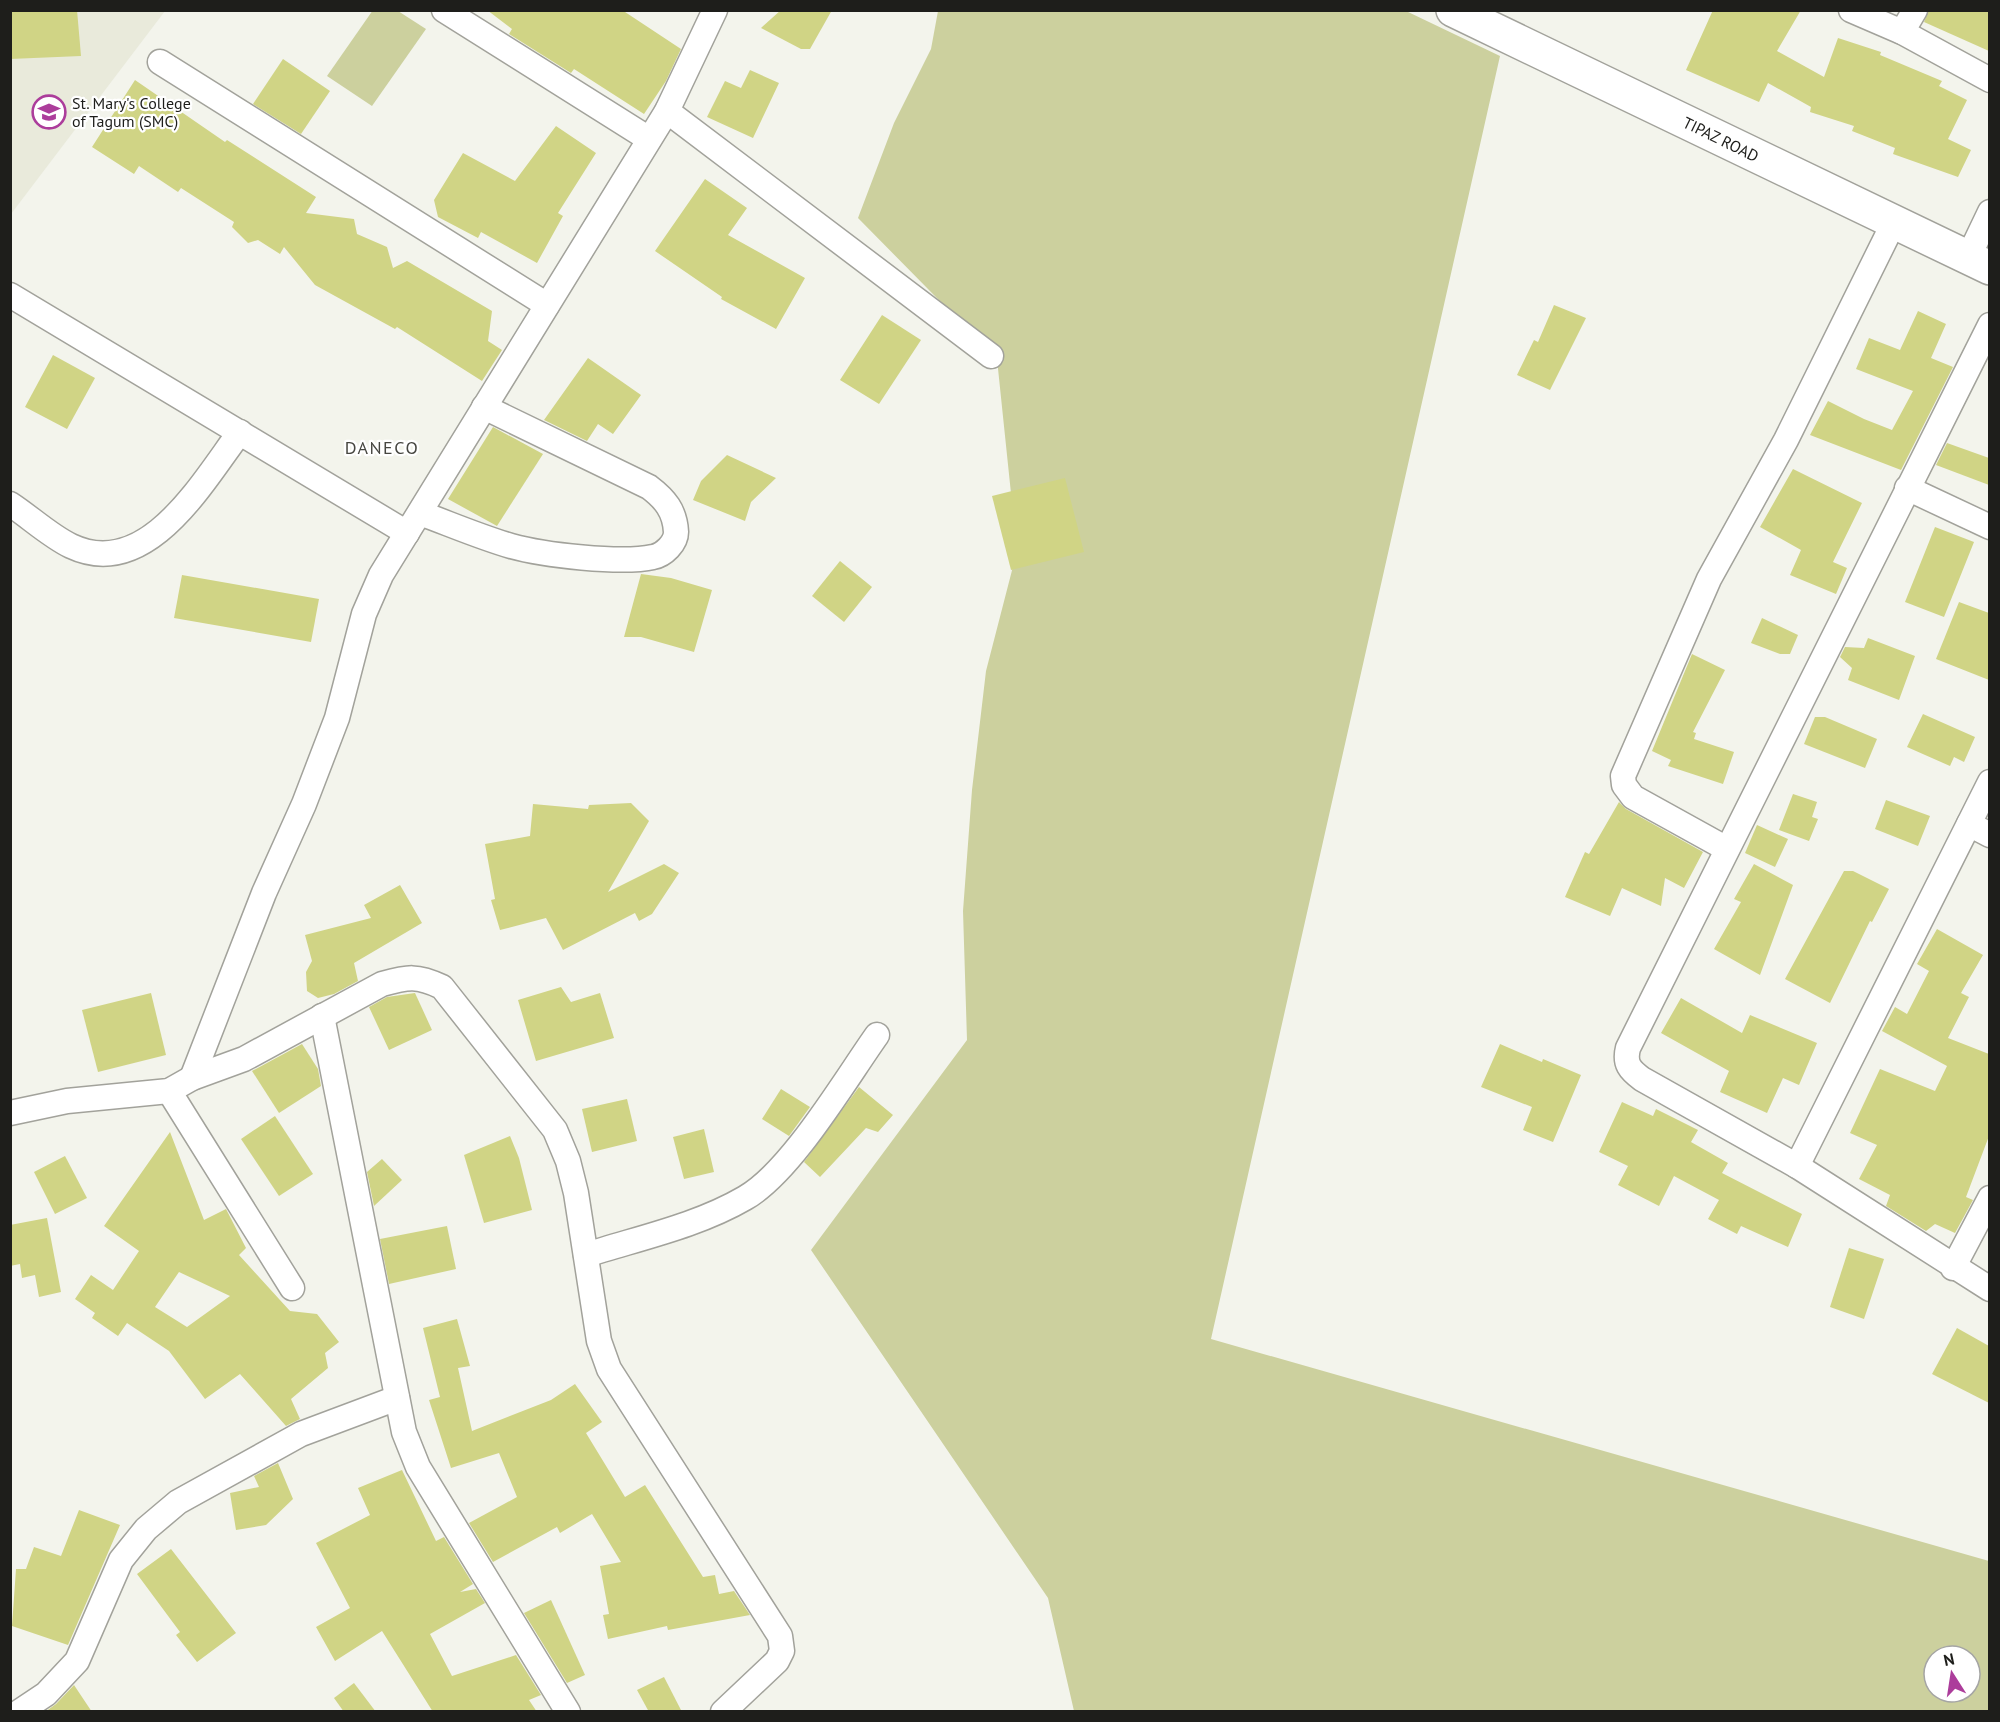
<svg xmlns="http://www.w3.org/2000/svg" width="2000" height="1722" font-family="'PT Sans',sans-serif">
	<style>
		.built { fill: #e9eadb }
		.green { fill: #ccd09e; fill-rule: evenodd }
		.building { fill: #d0d485; fill-rule: evenodd }
		.lines { fill: none; stroke-linecap: round; stroke-linejoin: round }
		.street-casing { stroke: #a2a29b; stroke-width: 27 }
		.secondary-casing { stroke: #a2a29b; stroke-width: 36 }
		.street { stroke: #fff; stroke-width: 24 }
		.secondary { stroke: #fff; stroke-width: 33 }
		.labels { text-anchor: middle; stroke-width: 4.5; stroke-linejoin: round; paint-order: stroke }
		.poi-label { font-size: 16px; fill: #1e1e1b; stroke: #fff; text-anchor: start }
		.street-label { font-size: 16px; fill: #1e1e1b; stroke: #fff }
		.neighbourhood-label { font-size: 18px; letter-spacing: 1.5px; fill: #464640; stroke: #fff }
	</style>
	<rect width="100%" height="100%" fill="#f3f4ec"/>
	<!-- built -->
	<path class="built" d="M11 11H165L11 214Z"/>
	<!-- green -->
	<g class="green">
		<path d="M373 10 398 11 426 29 372 106 327 76Z"/>
		<path d="M938 11H1406L1500 56 1211 1339 1989 1561V1711H1074L1048 1598 811 1250 967 1040 963 911 972 790 986 671 1017 551 997 359 858 218 894 123 931 49ZM1934 1656H1970V1692H1934Z"/>
	</g>
	<!-- building -->
	<g class="building">
		<path d="M10 10H77L81 56 10 59Z"/>
		<path d="M487 10H622L681 49 666 81 644 114 574 69 571 73 509 34 512 29Z"/>
		<path d="M781 10H832L810 49H801L761 28Z"/>
		<path d="M1713 10H1801L1777 51 1824 77 1838 38 1881 52 1880 55 1942 81 1939 86 1967 100 1948 139 1971 150 1958 177 1893 154 1895 148 1852 131 1854 126 1810 112 1811 107 1768 83 1759 102 1686 70Z"/>
		<path d="M1929 10H1989V51L1924 22Z"/>
		<path d="M283 59 330 91 301 134 253 104Z"/>
		<path d="M750 70 779 83 753 138 707 117 725 81 741 88Z"/>
		<path d="M135 80 225 142 227 140 316 197 306 213 354 219 357 234 387 247 393 268 407 261 492 311 488 341 502 350 482 381 397 327 395 329 315 285 284 247 280 254 258 240 248 243 232 227 234 222 181 188 178 192 139 166 134 174 92 147Z"/>
		<path d="M556 126 596 153 558 213 563 216 537 263 481 232 478 238 438 217 434 200 463 153 515 181Z"/>
		<path d="M705 179 747 208 728 235 805 278 776 329 721 299 722 297 655 251Z"/>
		<path d="M1554 305 1586 318 1550 390 1517 375 1534 340 1538 342Z"/>
		<path d="M1918 311 1946 324 1931 358 1953 367 1901 470 1810 435 1828 401 1864 419 1892 430 1913 391 1856 369 1869 338 1900 350Z"/>
		<path d="M882 315 921 340 879 404 840 380Z"/>
		<path d="M53 355 95 378 67 429 25 407Z"/>
		<path d="M588 358 641 395 613 434 598 424 587 441 544 420Z"/>
		<path d="M493 427 543 454 497 526 448 499Z"/>
		<path d="M1947 443 1989 458V485L1936 465Z"/>
		<path d="M727 455 776 478 751 502 745 521 693 500 701 481Z"/>
		<path d="M1793 469 1862 503 1833 562 1847 568 1836 594 1790 575 1801 550 1760 527Z"/>
		<path d="M1065 478 1084 552 1011 570 992 496Z"/>
		<path d="M1935 527 1974 542 1944 617 1905 602Z"/>
		<path d="M840 561 872 587 844 622 812 596Z"/>
		<path d="M641 574 671 578 712 590 694 652 641 637H624Z"/>
		<path d="M182 575 319 599 311 642 174 618Z"/>
		<path d="M1959 602 1989 613V680L1936 659Z"/>
		<path d="M1762 618 1798 635 1790 654H1780L1751 643Z"/>
		<path d="M1868 638 1915 656 1899 700 1848 680 1852 668 1840 657 1845 647 1864 648Z"/>
		<path d="M1692 654 1725 670 1693 732 1696 733 1694 739 1734 752 1723 784 1668 766 1671 760 1652 751Z"/>
		<path d="M1923 714 1975 737 1964 762 1954 757 1950 766 1907 747Z"/>
		<path d="M1815 717H1825L1877 739 1865 768 1804 744Z"/>
		<path d="M1793 794 1817 802 1812 817 1818 819 1809 841 1779 830Z"/>
		<path d="M1886 800 1930 816 1918 846 1875 829Z"/>
		<path d="M1619 802 1626 809 1703 852 1684 888 1665 878 1661 906 1622 888 1610 916 1565 897 1585 852 1589 854Z"/>
		<path d="M631 803 649 821 608 892 664 864 679 873 652 914 639 921 635 913 563 950 546 918 500 930 491 900 495 899 485 844 530 836 533 804 588 809 589 805Z"/>
		<path d="M1757 825 1788 839 1775 867 1745 853Z"/>
		<path d="M1754 864 1793 885 1760 975 1714 949 1741 902 1734 899Z"/>
		<path d="M1844 871H1853L1889 889 1872 922 1870 921 1830 1003 1785 979Z"/>
		<path d="M400 885 422 923 354 963 358 981 334 994 318 998 307 991 306 972 312 961 305 935 371 918 364 905Z"/>
		<path d="M1937 929 1983 955 1961 993 1969 997 1948 1038 1989 1054V1136L1966 1197 1973 1200 1955 1233 1935 1224 1926 1231 1886 1206 1890 1195 1859 1179 1877 1145 1850 1133 1880 1069 1935 1091 1947 1066 1882 1031 1895 1007 1907 1014 1929 971 1917 964Z"/>
		<path d="M561 987 571 1002 600 993 614 1038 536 1061 518 1000Z"/>
		<path d="M151 993 166 1055 98 1072 82 1010Z"/>
		<path d="M415 993 432 1030 389 1050 369 1007 387 997Z"/>
		<path d="M1681 998 1742 1033 1750 1015 1817 1043 1799 1085 1783 1078 1767 1113 1720 1092 1729 1071 1661 1033Z"/>
		<path d="M302 1044 318 1069 321 1086 279 1113 252 1071Z"/>
		<path d="M1500 1044 1542 1062 1543 1059 1581 1075 1553 1142 1523 1130 1532 1107 1481 1087Z"/>
		<path d="M859 1087 893 1115 878 1132 866 1128 820 1177 804 1162Z"/>
		<path d="M781 1089 810 1107 789 1136 762 1119Z"/>
		<path d="M627 1099 637 1141 592 1152 582 1109Z"/>
		<path d="M1622 1102 1653 1116 1656 1109 1698 1130 1691 1142 1728 1163 1722 1173 1802 1214 1788 1247 1741 1226 1737 1234 1708 1219 1719 1200 1674 1176 1659 1206 1618 1185 1628 1166 1599 1152Z"/>
		<path d="M275 1116 313 1174 279 1196 241 1139Z"/>
		<path d="M704 1129 714 1172 684 1179 673 1137Z"/>
		<path d="M170 1132 204 1220 226 1209 246 1248 239 1255 290 1311 317 1314 339 1342 325 1353 328 1368 291 1399 300 1419 286 1426 240 1374 205 1399 169 1351 127 1323 118 1336 92 1318 95 1313 75 1299 91 1275 113 1290 139 1251 104 1226ZM179 1272 230 1296 187 1327 155 1307Z"/>
		<path d="M510 1136 519 1158 532 1210 484 1223 464 1155Z"/>
		<path d="M65 1156 87 1198 55 1214 34 1172Z"/>
		<path d="M382 1159 402 1180 374 1206 367 1172Z"/>
		<path d="M47 1218 61 1292 39 1297 35 1275 22 1278 20 1264 10 1266V1225Z"/>
		<path d="M447 1226 456 1269 389 1284 380 1239Z"/>
		<path d="M1849 1248 1884 1259 1864 1319 1830 1307Z"/>
		<path d="M457 1319 470 1366 458 1368 472 1431 551 1400 575 1384 602 1422 586 1433 625 1497 645 1485 703 1577 715 1575 719 1594 734 1591 750 1615 668 1630 667 1626 608 1639 603 1615 609 1614 600 1566 621 1562 592 1514 560 1533 557 1527 493 1562 469 1523 517 1497 499 1453 451 1468 429 1400 440 1397 423 1328Z"/>
		<path d="M1957 1328 1989 1346V1403L1932 1374Z"/>
		<path d="M278 1463 293 1499 266 1525 236 1530 230 1493 259 1487 254 1476Z"/>
		<path d="M402 1470 436 1541 444 1537 473 1584 460 1592 476 1589 485 1603 430 1634 452 1676 516 1655 541 1695 529 1700 537 1712H433L382 1631 335 1661 316 1627 350 1608 316 1543 370 1515 358 1488Z"/>
		<path d="M79 1510 120 1525 68 1645 12 1626 16 1569H26L34 1547 61 1556Z"/>
		<path d="M171 1549 236 1633 197 1662 176 1635 180 1632 137 1574Z"/>
		<path d="M551 1600 585 1675 567 1683 524 1613Z"/>
		<path d="M664 1677 682 1712H649L637 1690Z"/>
		<path d="M354 1683 376 1712H344L334 1698Z"/>
		<path d="M74 1685 92 1712H45L56 1704Z"/>
	</g>
	<g class="lines">
		<!-- street casing -->
		<g class="street-casing">
			<g id="street">
				<path d="M444 10 649 139"/>
				<path d="M1851 10 1902 32 1990 80"/>
				<path d="M1902 32 1915 10"/>
				<path d="M160 62 547 305"/>
				<path d="M667 111 991 356"/>
				<path d="M1968 258 1990 212"/>
				<path d="M10 295 407 533"/>
				<path d="M1990 325 1628 1048C1624 1064 1630 1070 1642 1079L1797 1166 1990 1289"/>
				<path d="M1907 488 1990 527"/>
				<path d="M10 504C30 517 50 536 71 546 147 582 203 481 240 432"/>
				<path d="M420 513C450 524 480 537 511 546 543 555 621 564 653 557 664 555 676 543 676 532 675 511 665 499 649 487L484 407"/>
				<path d="M1969 824 1990 835"/>
				<path d="M1727 849 1633 797 1624 785 1623 776 1709 579 1786 440 1894 222"/>
				<path d="M322 1016 404 1432 418 1467 568 1712"/>
				<path d="M192 1078 264 893 304 804 337 718 364 614 381 575 667 111 715 10"/>
				<path d="M169 1091 292 1288"/>
				<path d="M10 1113 67 1101 169 1091 192 1078 244 1059 382 984C408 977 417 975 442 987L555 1130 568 1161 576 1193 599 1341 609 1369 780 1636 782 1651 777 1661 723 1712"/>
				<path d="M1797 1166 1990 782"/>
				<path d="M586 1255C639 1238 697 1226 745 1198 791 1172 845 1080 877 1035"/>
				<path d="M1953 1268 1990 1198"/>
				<path d="M19 1712 46 1694 77 1661 121 1560 146 1529 178 1502 301 1434 397 1398"/>
			</g>
		</g>
		<!-- secondary casing -->
		<g class="secondary-casing">
			<path id="secondary" d="M1453 10 1990 268"/>
		</g>
		<!-- street -->
		<use href="#street" class="street"/>
		<!-- secondary -->
		<use href="#secondary" class="secondary"/>
	</g>
	<!-- icons -->
	<defs>
		<g id="university-ring" transform="scale(1.725)"><circle r="9.5" fill="#fff" stroke="#ac3d9b" stroke-width="1.5"/><path d="M0-5L7-2L0 1L-7-2ZM-4 1L0 2.5L4 1V4Q0 6-4 4Z" fill="#ac3d9b"/></g>
	</defs>
	<g fill-rule="evenodd">
		<use href="#university-ring" x="49" y="112"/>
	</g>
	<g class="labels">
		<!-- poi labels -->
		<g class="poi-label">
			<text x="72" y="109">St. Mary's College<tspan x="72" dy="18">of Tagum (SMC)</tspan></text>
		</g>
		<!-- street labels -->
		<g class="street-label">
			<text transform="translate(1721 139) rotate(26)" y="6">TIPAZ ROAD</text>
		</g>
		<!-- neighbourhood labels -->
		<g class="neighbourhood-label">
			<text x="382" y="454">DANECO</text>
		</g>
	</g>
	<!-- border -->
	<rect width="2000" height="1722" fill="none" stroke="#1e1e1b" stroke-width="24"/>
	<!-- north arrow -->
	<g transform="translate(1952 1674) rotate(348)"><circle r="28" fill="#ffffff" stroke="#a5a5a4" stroke-width="1.5"/>
	<path d="M0-4.5L10 22L0 15L-10 22Z" fill="#ac3d9b"/>
	<text y="-9" font-size="16" font-weight="bold" text-anchor="middle" fill="#1e1e1b">N</text>
	</g>
</svg>
